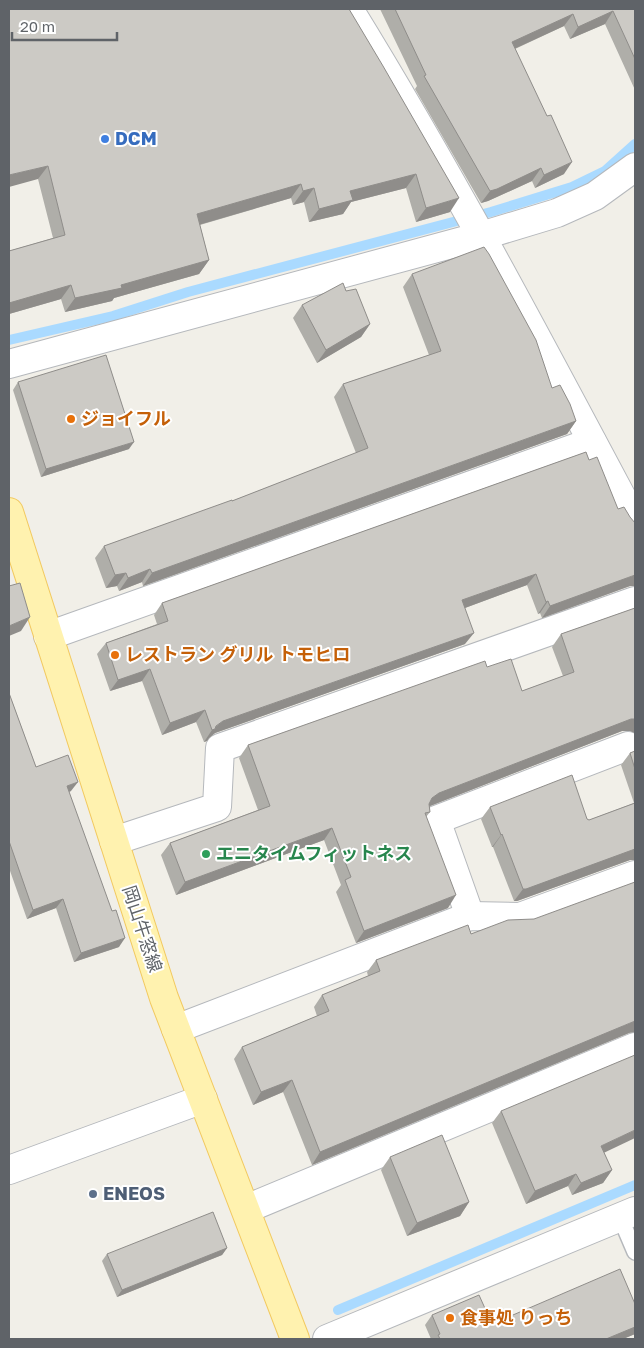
<svg xmlns="http://www.w3.org/2000/svg" width="644" height="1348" font-family="'Golos Text','Noto Sans JP',sans-serif">
	<style>
		.lines { fill: none; stroke-linecap: round; stroke-linejoin: round }
		.stream { stroke: #aadaff; stroke-width: 10 }
		.lane-casing { stroke: #b5b8bc; stroke-width: 18 }
		.street-casing { stroke: #b5b8bc; stroke-width: 30 }
		.primary-casing { stroke: #f2c960; stroke-width: 30 }
		.lane { stroke: #fff; stroke-width: 15 }
		.street { stroke: #fff; stroke-width: 28 }
		.primary { stroke: #fff2af; stroke-width: 28 }
		.wall { fill: #afaea9 }
		.shaded-wall { fill: #8f8d8a }
		.building { fill: #cccac5; stroke: #8f8d8a }
		.shop-dot { fill: #3f7fe0; stroke: #fff; stroke-width: 2 }
		.food-dot { fill: #e8710a; stroke: #fff; stroke-width: 2 }
		.leisure-dot { fill: #2e9e5b; stroke: #fff; stroke-width: 2 }
		.service-dot { fill: #5c6f8a; stroke: #fff; stroke-width: 2 }
		.labels { text-anchor: middle; stroke-width: 4; stroke-linejoin: round; paint-order: stroke }
		.shop-label { font-size: 18px; font-weight: bold; fill: #366cbe; stroke: #fff; text-anchor: start }
		.food-label { font-size: 18px; font-weight: bold; fill: #c56008; stroke: #fff; text-anchor: start }
		.leisure-label { font-size: 18px; font-weight: bold; fill: #27864d; stroke: #fff; text-anchor: start }
		.street-label { font-size: 18px; fill: #5f6368; stroke: #fff }
		.service-label { font-size: 18px; font-weight: bold; fill: #4e5e75; stroke: #fff; text-anchor: start }
	</style>
	<rect width="100%" height="100%" fill="#f1efe8"/>
	<g class="lines">
		<!-- stream -->
		<g class="stream">
			<path d="M9 340 113 316 188 292 491 212 572 187 605 171 635 144"/>
			<path d="M338 1310 635 1185"/>
		</g>
		<!-- lane casing -->
		<g class="lane-casing">
			<path id="lane" d="M620 1217 635 1252"/>
		</g>
		<!-- street casing -->
		<g class="street-casing">
			<g id="street">
				<path d="M349 9C452 176 543 349 635 522"/>
				<path d="M9 364 481 236 557 213 595 196 635 167"/>
				<path d="M48 636 592 442"/>
				<path d="M114 841 217 807 220 748 635 601"/>
				<path d="M470 916 436 820 628 746"/>
				<path d="M176 1029 470 916 520 917 635 875"/>
				<path d="M9 1170 203 1099"/>
				<path d="M246 1209 635 1047"/>
				<path d="M327 1339 635 1211"/>
			</g>
		</g>
		<!-- primary casing -->
		<g class="primary-casing">
			<path id="primary" d="M9 512 164 998 295 1339"/>
		</g>
		<!-- lane -->
		<use href="#lane" class="lane"/>
		<!-- street -->
		<use href="#street" class="street"/>
		<!-- primary -->
		<use href="#primary" class="primary"/>
	</g>
	<!-- wall -->
	<g class="wall">
		<path d="M9 9H349L450 212 416 222 406 188 351 202 343 214 309 222 304 202 293 205 291 198 200 225 209 260 199 274 114 298 112 301 65 312 61 299 9 314V251L53 238 38 179Z"/>
		<path d="M380 9H635V90L605 24 570 39 564 26 515 49 564 174 535 188 532 181 488 201 481 203 415 89 417 86Z"/>
		<path d="M412 274 552 388 576 421 567 434 143 586 142 582 119 591 117 586 106 588 95 558 104 546 232 501 356 453 334 397 343 384 429 355 403 287Z"/>
		<path d="M346 291 370 324 361 337 317 363 293 318 302 305Z"/>
		<path d="M18 382 129 449 41 477 13 390Z"/>
		<path d="M586 452 630 586 542 618 540 613 538 614 527 585 465 608V644L215 733 209 738 207 741 204 742 196 722 162 735 142 681 110 691 97 654 106 643 157 624 154 615 162 603Z"/>
		<path d="M635 608V733L630 731H622L430 806V812L426 817 448 908 356 943 336 892 341 885 324 840 176 895 161 855 170 843 258 810 239 758 248 745 487 667 522 691 563 676 552 647 561 634Z"/>
		<path d="M9 693 36 767 71 791 69 792 119 947 74 962 56 908 27 919 9 868Z"/>
		<path d="M635 751V860H630L517 901H514L493 847H492L481 819 490 807 587 819 589 820 634 803 621 765 630 753Z"/>
		<path d="M534 919 629 1033 312 1165 283 1092 253 1105 234 1059 242 1047 317 1016 314 1007 322 995 368 976 367 972 376 960 471 934Z"/>
		<path d="M501 1111 604 1153 612 1170 603 1183 572 1195 568 1186 526 1204 492 1123Z"/>
		<path d="M390 1157 469 1202 460 1216 407 1236 381 1170Z"/>
		<path d="M227 1248 222 1255 117 1297 102 1261 107 1254Z"/>
		<path d="M635 1304V1334L623 1339H431L425 1325 432 1315 492 1324Z"/>
	</g>
	<!-- shaded-wall -->
	<g class="shaded-wall">
		<path d="M613 11 605 24 570 39 578 27Z"/>
		<path d="M573 14 564 26 503 54 512 42Z"/>
		<path d="M572 162 564 174 535 188 544 175Z"/>
		<path d="M48 166 38 179 9 187V175Z"/>
		<path d="M541 168 532 181 488 201 481 203 490 191Z"/>
		<path d="M416 174 406 188 351 202 343 214 309 222 319 209 350 191Z"/>
		<path d="M301 184 291 198 188 228 197 214Z"/>
		<path d="M314 188 304 202 293 205 303 191Z"/>
		<path d="M459 198 450 212 416 222 426 208Z"/>
		<path d="M209 260 199 274 114 298 112 301 65 312 75 298Z"/>
		<path d="M71 285 61 299 9 314V303Z"/>
		<path d="M370 324 361 337 317 363 326 350Z"/>
		<path d="M576 421 567 434 143 586 152 573Z"/>
		<path d="M134 442 129 449 41 477 46 469Z"/>
		<path d="M150 569 142 582 119 591 128 578Z"/>
		<path d="M126 573 117 586 106 588 115 575Z"/>
		<path d="M536 574 527 585 454 612 462 600Z"/>
		<path d="M635 575V586H630L542 618 550 606Z"/>
		<path d="M548 601 540 613 538 614 546 602Z"/>
		<path d="M30 617 21 631 9 636V626Z"/>
		<path d="M474 633 465 644 215 733 209 738 207 741 204 742 212 730 223 721Z"/>
		<path d="M150 669 142 681 110 691 118 680Z"/>
		<path d="M205 710 196 722 162 735 170 723Z"/>
		<path d="M631 719H635V733L630 731H622L430 806 424 810 432 798 439 793Z"/>
		<path d="M78 782 71 791 61 795 67 786Z"/>
		<path d="M332 828 324 840 176 895 185 882Z"/>
		<path d="M502 834 493 847H492L501 835Z"/>
		<path d="M635 849V860H630L517 901H514L523 889Z"/>
		<path d="M456 895 448 908 356 943 364 931Z"/>
		<path d="M63 899 56 908 27 919 33 910Z"/>
		<path d="M125 938 119 947 74 962 81 953Z"/>
		<path d="M635 1021V1032L629 1033 312 1165 320 1152Z"/>
		<path d="M292 1080 283 1092 253 1105 261 1092Z"/>
		<path d="M635 1130V1138L593 1158 601 1146Z"/>
		<path d="M612 1170 603 1183 572 1195 581 1183Z"/>
		<path d="M576 1174 568 1186 526 1204 535 1191Z"/>
		<path d="M469 1202 460 1216 407 1236 417 1223Z"/>
		<path d="M227 1248 222 1255 117 1297 122 1290Z"/>
		<path d="M635 1327V1334L623 1339H606Z"/>
	</g>
	<!-- building -->
	<g class="building">
		<path d="M9 9H349L383 66 459 198 426 208 416 174 350 191 353 200 319 209 314 188 303 191 301 184 197 214 209 260 121 285 122 288 75 298 71 285 9 303V251L65 235 48 166 9 175Z"/>
		<path d="M395 9H635V59L613 11 578 27 573 14 512 42 547 116 551 115 572 162 544 175 541 168 497 189 490 191 424 76 426 75Z"/>
		<path d="M484 247 489 254 536 340 552 388 560 385 570 404 576 421 152 573 150 569 128 578 126 573 115 575 104 546 232 500V501L368 448 343 384 441 351 412 274Z"/>
		<path d="M343 283 346 291 356 289 370 324 326 350 302 305Z"/>
		<path d="M106 355 134 442 46 469 18 382Z"/>
		<path d="M586 452 589 460 597 457 618 509 624 507 630 517 635 523V575L550 606 548 601 546 602 536 574 462 600 474 633 223 721 216 726 215 729 212 730 205 710 170 723 150 669 118 680 106 643 168 621 162 603Z"/>
		<path d="M20 583 30 617 9 626V586Z"/>
		<path d="M635 608V719H631L439 793 432 798 429 804 430 812 425 813 456 895 364 931 345 880 351 877 332 828 185 882 170 843 270 806 248 745 485 661 487 667 511 659 522 691 574 672 561 634Z"/>
		<path d="M9 693 36 767 68 755 78 782 67 786 112 911 116 910 125 938 81 953 63 899 33 910 9 841Z"/>
		<path d="M635 751V769L630 753Z"/>
		<path d="M572 775 587 819 589 820 635 803V849L526 889H523L502 834 501 835 490 807Z"/>
		<path d="M635 882V1021L320 1152 292 1080 261 1092 242 1047 329 1011 322 995 380 971 376 960 468 925 471 934 508 920 534 919Z"/>
		<path d="M635 1055V1130L601 1146 612 1170 581 1183 576 1174 535 1191 501 1111Z"/>
		<path d="M442 1135 469 1202 417 1223 390 1157Z"/>
		<path d="M213 1212 227 1248 122 1290 107 1254Z"/>
		<path d="M620 1269 635 1304V1327L606 1339H440L438 1335 440 1334 432 1315 479 1295 492 1324Z"/>
	</g>
	<!-- markers -->
	<circle class="shop-dot" cx="105" cy="139" r="5"/>
	<g class="food-dot">
		<circle cx="71" cy="419" r="5"/>
		<circle cx="115" cy="655" r="5"/>
		<circle cx="450" cy="1318" r="5"/>
	</g>
	<circle class="leisure-dot" cx="206" cy="854" r="5"/>
	<circle class="service-dot" cx="93" cy="1194" r="5"/>
	<g class="labels">
		<!-- shop labels -->
		<g class="shop-label">
			<text x="115" y="145">DCM</text>
		</g>
		<!-- food labels -->
		<g class="food-label">
			<text x="81" y="425">ジョイフル</text>
			<text x="125" y="661">レストラン グリル トモヒロ</text>
			<text x="460" y="1324">食事処 りっち</text>
		</g>
		<!-- leisure labels -->
		<g class="leisure-label">
			<text x="216" y="860">エニタイムフィットネス</text>
		</g>
		<!-- street labels -->
		<g class="street-label">
			<text transform="translate(142 929) rotate(72)" y="6">岡山牛窓線</text>
		</g>
		<!-- service labels -->
		<g class="service-label">
			<text x="103" y="1200">ENEOS</text>
		</g>
	</g>
	<!-- border -->
	<rect width="644" height="1348" fill="none" stroke="#5f6368" stroke-width="20"/>
	<!-- scale -->
	<path d="M12 32v8h105v-8" fill="none" stroke="#5f6368" stroke-width="2.5"/>
	<text x="20" y="32" font-size="15" fill="#5f6368" stroke="#ffffff" stroke-width="4" paint-order="stroke">20 m</text>
</svg>
